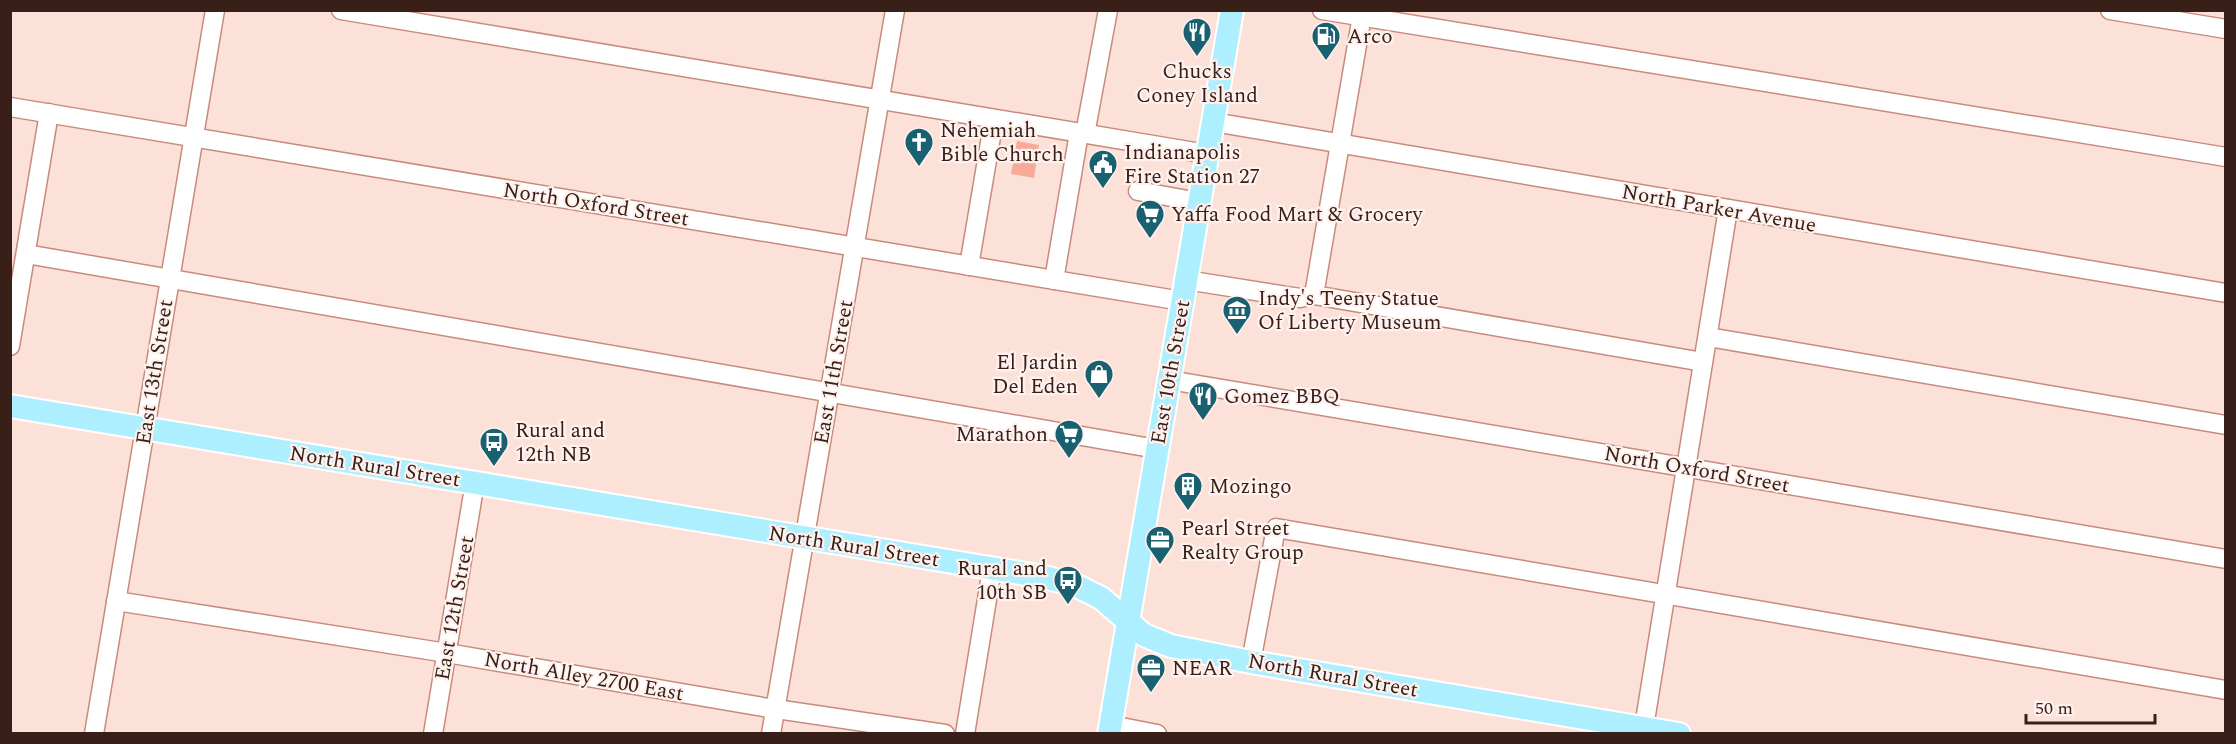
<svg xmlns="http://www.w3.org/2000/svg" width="2236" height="744" font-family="Spectral,serif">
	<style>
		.green { fill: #f7ab96 }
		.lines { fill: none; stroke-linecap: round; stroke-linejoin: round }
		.minor-casing { stroke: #c88b7b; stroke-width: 21 }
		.major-casing { stroke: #fff; stroke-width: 26 }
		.minor { stroke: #fff; stroke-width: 18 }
		.major { stroke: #adeffe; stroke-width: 22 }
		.labels { text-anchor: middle; stroke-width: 4.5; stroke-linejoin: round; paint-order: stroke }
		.poi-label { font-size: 21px; fill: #382019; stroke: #fff1ed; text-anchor: start }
		.street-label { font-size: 21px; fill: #382019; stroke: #fff1ed }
	</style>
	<rect width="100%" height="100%" fill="#fce1d9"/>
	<!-- green -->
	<path class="green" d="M1017 141 1039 145 1034 178 1011 174Z"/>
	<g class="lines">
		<!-- minor casing -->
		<g class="minor-casing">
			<g id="minor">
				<path d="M341 10 1207 154"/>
				<path d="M1322 10 2226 157"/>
				<path d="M1363 10 1314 295 1703 362"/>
				<path d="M2110 10 2226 29"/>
				<path d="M10 107 1182 301"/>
				<path d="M1213 122 2226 293"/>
				<path d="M1085 134 1108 10"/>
				<path d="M1138 191 1199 202"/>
				<path d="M26 254 1157 449"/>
				<path d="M969 266 994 119"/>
				<path d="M1054 280 1079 133"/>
				<path d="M1186 280 1300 298 1314 295"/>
				<path d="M1708 337 2226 425"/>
				<path d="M10 346 49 113"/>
				<path d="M1169 380 2226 559"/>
				<path d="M116 601 447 653 763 707 945 734"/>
				<path d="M1251 662 1276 528 2226 690"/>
				<path d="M1111 725 1157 734"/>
				<path d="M1644 727 1728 209"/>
				<path d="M94 734 215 10"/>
				<path d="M433 734 475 482"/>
				<path d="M771 734 895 10"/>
				<path d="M965 734 992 569"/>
			</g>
		</g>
		<!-- major casing -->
		<g class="major-casing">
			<g id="major">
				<path d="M10 406 1044 577 1075 585 1101 598 1144 635 1171 646 1251 662 1679 734"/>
				<path d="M1109 734 1232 10"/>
			</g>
		</g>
		<!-- minor -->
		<use href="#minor" class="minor"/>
		<!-- major -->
		<use href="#major" class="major"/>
	</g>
	<!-- icons -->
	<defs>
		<g id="restaurant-pin" transform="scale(1.5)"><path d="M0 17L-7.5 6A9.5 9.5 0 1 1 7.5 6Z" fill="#196170" stroke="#fff1ed"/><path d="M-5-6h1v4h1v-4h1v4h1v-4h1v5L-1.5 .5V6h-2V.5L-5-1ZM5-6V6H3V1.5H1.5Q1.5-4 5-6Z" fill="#fff"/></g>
		<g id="fuel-pin" transform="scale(1.5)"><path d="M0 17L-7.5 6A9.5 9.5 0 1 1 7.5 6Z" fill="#196170" stroke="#fff1ed"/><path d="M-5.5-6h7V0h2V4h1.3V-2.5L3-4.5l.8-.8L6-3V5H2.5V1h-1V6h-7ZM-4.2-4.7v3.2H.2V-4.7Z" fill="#fff"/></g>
		<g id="church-pin" transform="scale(1.5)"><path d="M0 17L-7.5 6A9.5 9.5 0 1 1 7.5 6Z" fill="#196170" stroke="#fff1ed"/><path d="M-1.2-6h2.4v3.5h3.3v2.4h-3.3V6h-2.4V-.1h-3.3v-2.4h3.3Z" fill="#fff"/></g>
		<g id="civic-pin" transform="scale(1.5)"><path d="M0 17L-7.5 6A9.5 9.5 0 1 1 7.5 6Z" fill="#196170" stroke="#fff1ed"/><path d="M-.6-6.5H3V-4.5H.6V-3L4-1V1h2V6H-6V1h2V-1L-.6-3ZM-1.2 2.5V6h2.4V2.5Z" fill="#fff"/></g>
		<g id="supermarket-pin" transform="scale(1.5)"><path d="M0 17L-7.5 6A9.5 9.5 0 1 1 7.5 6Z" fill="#196170" stroke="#fff1ed"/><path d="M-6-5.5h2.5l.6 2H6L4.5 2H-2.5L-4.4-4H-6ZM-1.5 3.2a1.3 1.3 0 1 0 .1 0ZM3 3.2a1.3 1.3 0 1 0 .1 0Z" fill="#fff"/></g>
		<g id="museum-pin" transform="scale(1.5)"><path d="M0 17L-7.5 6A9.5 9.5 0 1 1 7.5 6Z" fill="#196170" stroke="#fff1ed"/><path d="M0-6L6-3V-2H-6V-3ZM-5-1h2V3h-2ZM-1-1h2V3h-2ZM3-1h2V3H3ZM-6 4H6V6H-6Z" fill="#fff"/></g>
		<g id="shop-pin" transform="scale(1.5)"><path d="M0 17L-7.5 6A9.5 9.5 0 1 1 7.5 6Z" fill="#196170" stroke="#fff1ed"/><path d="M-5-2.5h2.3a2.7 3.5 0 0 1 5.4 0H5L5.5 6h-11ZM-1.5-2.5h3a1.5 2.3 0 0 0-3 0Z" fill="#fff"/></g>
		<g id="bus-pin" transform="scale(1.5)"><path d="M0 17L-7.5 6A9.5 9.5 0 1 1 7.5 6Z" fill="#196170" stroke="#fff1ed"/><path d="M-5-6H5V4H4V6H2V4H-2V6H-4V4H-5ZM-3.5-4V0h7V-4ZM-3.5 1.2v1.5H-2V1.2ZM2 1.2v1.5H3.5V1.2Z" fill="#fff"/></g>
		<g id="building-pin" transform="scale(1.5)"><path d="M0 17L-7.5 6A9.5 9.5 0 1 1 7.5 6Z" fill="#196170" stroke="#fff1ed"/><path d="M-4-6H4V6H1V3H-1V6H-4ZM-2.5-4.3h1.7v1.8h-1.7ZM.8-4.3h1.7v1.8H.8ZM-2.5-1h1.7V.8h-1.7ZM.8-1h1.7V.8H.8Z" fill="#fff"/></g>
		<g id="office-pin" transform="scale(1.5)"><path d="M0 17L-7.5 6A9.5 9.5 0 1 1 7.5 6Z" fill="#196170" stroke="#fff1ed"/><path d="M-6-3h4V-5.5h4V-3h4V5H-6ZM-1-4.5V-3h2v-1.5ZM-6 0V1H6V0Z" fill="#fff"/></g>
	</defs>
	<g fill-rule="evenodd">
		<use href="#restaurant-pin" x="1197" y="32"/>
		<use href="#fuel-pin" x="1326" y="36"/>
		<use href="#church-pin" x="919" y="142"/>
		<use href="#civic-pin" x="1103" y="164"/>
		<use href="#supermarket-pin" x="1150" y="214"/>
		<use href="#museum-pin" x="1237" y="310"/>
		<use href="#shop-pin" x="1099" y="374"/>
		<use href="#restaurant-pin" x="1203" y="396"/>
		<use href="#supermarket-pin" x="1069" y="434"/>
		<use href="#bus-pin" x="494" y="442"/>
		<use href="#building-pin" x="1188" y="486"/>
		<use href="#office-pin" x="1160" y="540"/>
		<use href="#bus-pin" x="1068" y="580"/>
		<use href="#office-pin" x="1151" y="668"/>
	</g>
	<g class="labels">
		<!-- poi labels -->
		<g class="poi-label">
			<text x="1347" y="43">Arco</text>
			<text x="1197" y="78" text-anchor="middle">Chucks<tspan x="1197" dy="24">Coney Island</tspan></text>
			<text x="940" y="137">Nehemiah<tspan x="940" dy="24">Bible Church</tspan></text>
			<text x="1124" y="159">Indianapolis<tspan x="1124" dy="24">Fire Station 27</tspan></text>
			<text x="1171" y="221">Yaffa Food Mart &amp; Grocery</text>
			<text x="1258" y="305">Indy's Teeny Statue<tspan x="1258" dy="24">Of Liberty Museum</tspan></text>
			<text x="1078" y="369" text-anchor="end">El Jardin<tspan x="1078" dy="24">Del Eden</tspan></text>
			<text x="1224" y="403">Gomez BBQ</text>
			<text x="515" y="437">Rural and<tspan x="515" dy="24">12th NB</tspan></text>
			<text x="1048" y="441" text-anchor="end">Marathon</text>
			<text x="1209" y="493">Mozingo</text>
			<text x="1181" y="535">Pearl Street<tspan x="1181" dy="24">Realty Group</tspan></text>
			<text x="1047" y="575" text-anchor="end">Rural and<tspan x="1047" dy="24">10th SB</tspan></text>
			<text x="1172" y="675">NEAR</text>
		</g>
		<!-- street labels -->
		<g class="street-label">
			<text transform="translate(596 204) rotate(9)" y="7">North Oxford Street</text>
			<text transform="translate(1719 208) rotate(10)" y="7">North Parker Avenue</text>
			<text transform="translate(154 372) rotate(-81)" y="7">East 13th Street</text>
			<text transform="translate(833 372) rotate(-80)" y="7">East 11th Street</text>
			<text transform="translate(1170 372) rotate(-80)" y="7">East 10th Street</text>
			<text transform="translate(375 466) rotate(9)" y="7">North Rural Street</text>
			<text transform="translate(1697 469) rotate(10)" y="7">North Oxford Street</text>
			<text transform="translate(854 546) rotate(9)" y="7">North Rural Street</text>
			<text transform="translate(454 608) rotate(-80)" y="7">East 12th Street</text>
			<text transform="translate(1333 675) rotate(10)" y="7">North Rural Street</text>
			<text transform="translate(584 676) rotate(10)" y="7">North Alley 2700 East</text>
		</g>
	</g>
	<!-- border -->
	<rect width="2236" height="744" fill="none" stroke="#382019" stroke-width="24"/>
	<!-- scale -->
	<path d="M2026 714v9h129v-9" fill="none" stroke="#382019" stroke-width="3"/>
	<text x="2035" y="714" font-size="18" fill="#382019" stroke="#fff1ed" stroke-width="4.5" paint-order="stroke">50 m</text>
</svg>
